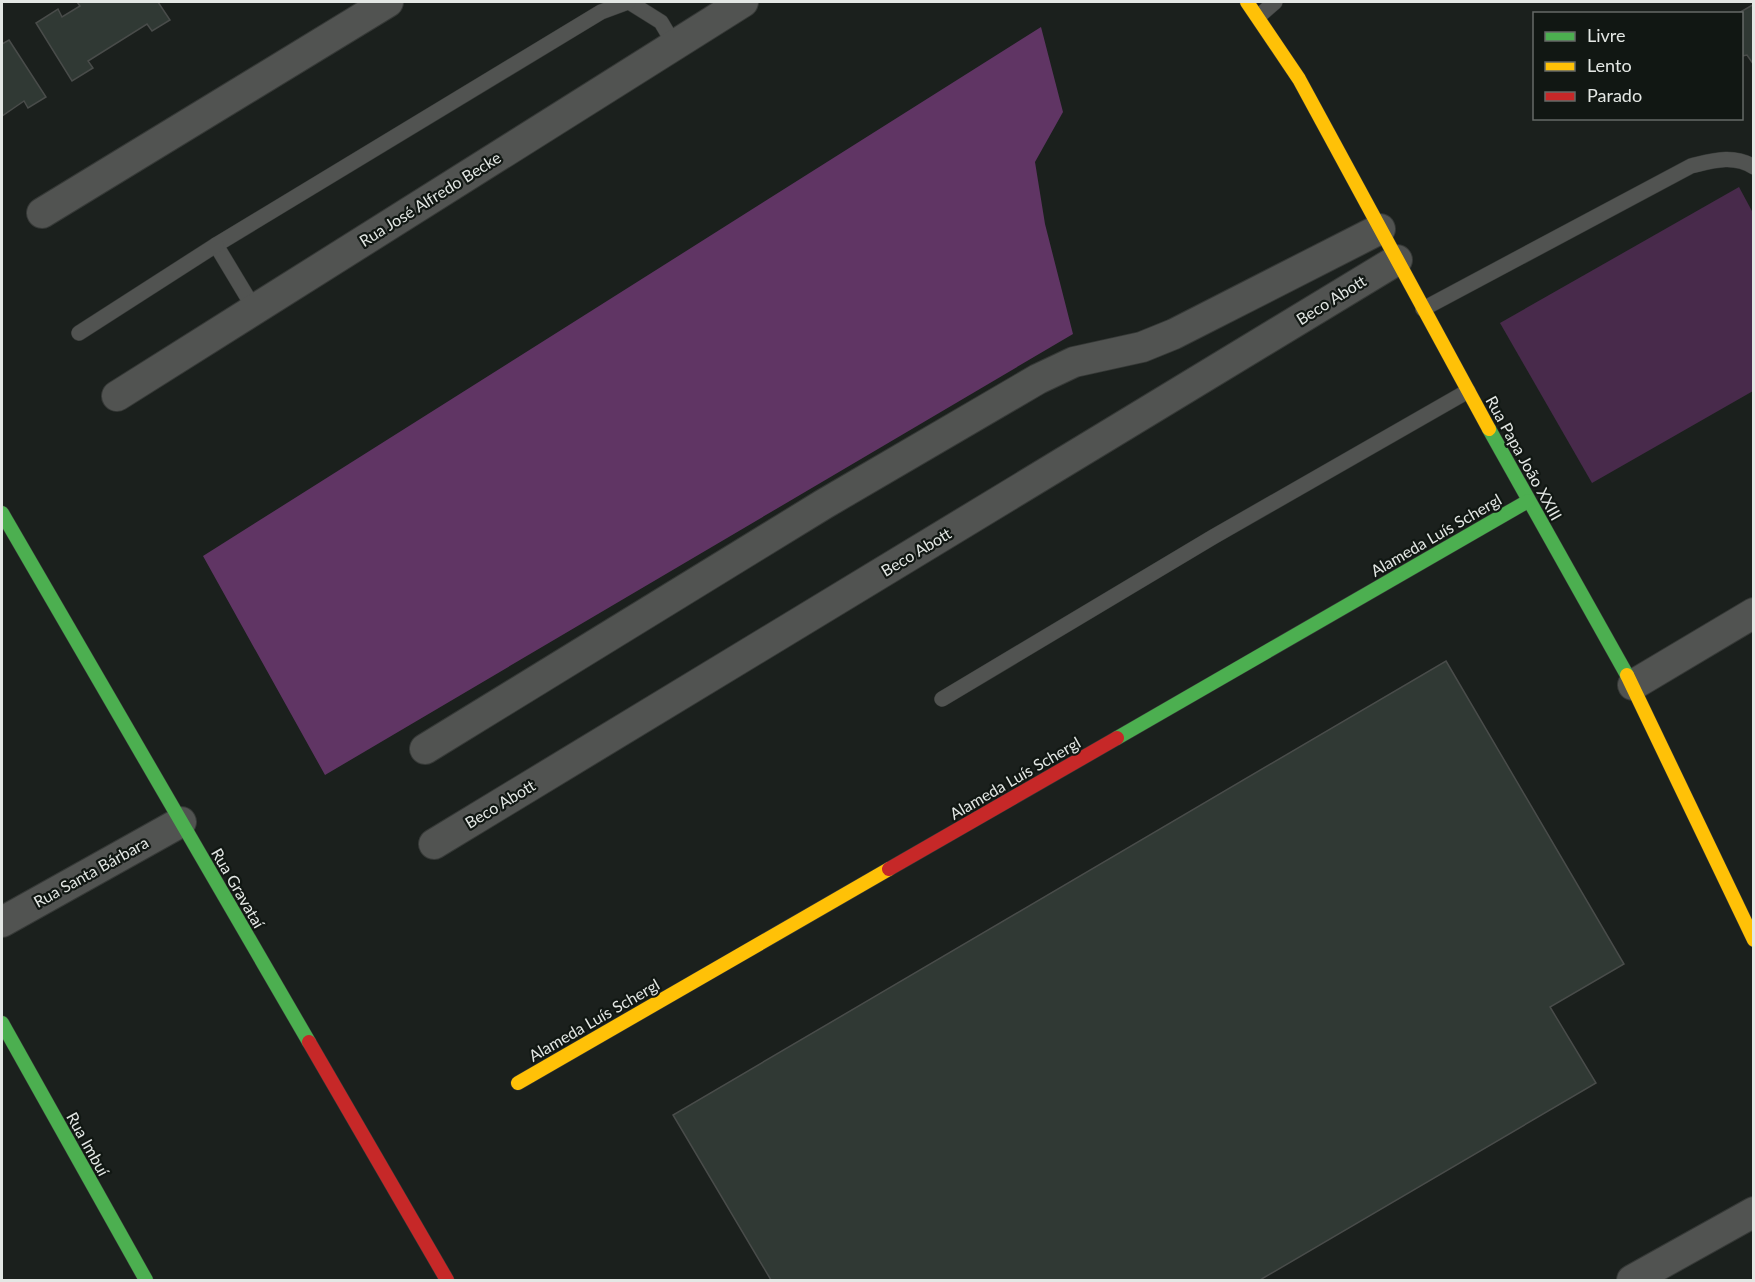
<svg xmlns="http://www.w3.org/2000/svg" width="1755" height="1282" font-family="Lato,sans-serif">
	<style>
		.green { fill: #482a4b }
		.forest { fill: #603564 }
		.building { fill: #303934; stroke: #494c4a; stroke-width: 1.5 }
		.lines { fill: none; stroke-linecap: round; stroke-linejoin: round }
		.lane-casing { stroke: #363937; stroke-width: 16 }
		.street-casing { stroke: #363937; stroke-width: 32 }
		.fast-casing { stroke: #363937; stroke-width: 15 }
		.slow-casing { stroke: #363937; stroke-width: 15 }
		.jam-casing { stroke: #363937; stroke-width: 15 }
		.lane { stroke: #515351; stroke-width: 15 }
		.street { stroke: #515351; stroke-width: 30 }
		.fast { stroke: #4caf50; stroke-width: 14 }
		.slow { stroke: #ffc107; stroke-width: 14 }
		.jam { stroke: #c62828; stroke-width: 14 }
		.labels { text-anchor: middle; stroke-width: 4.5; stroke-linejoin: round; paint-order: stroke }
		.street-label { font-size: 16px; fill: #e3e7e4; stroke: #111713 }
	</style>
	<rect width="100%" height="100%" fill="#1b201d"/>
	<!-- green -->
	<path class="green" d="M1739 187 1753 213V391L1592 483 1500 323Z"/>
	<!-- forest -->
	<path class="forest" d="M1041 27 1063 112 1035 162 1045 224 1073 334 325 775 203 556Z"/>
	<!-- building -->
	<g class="building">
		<path d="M77 2H158L170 20 152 31 147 24 88 61 93 68 72 81 36 23 58 9 62 17 80 6Z"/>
		<path d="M1754 4V65L1747 55 1742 56V14H1737Z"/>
		<path d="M9 40 46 97 28 108 24 101 2 116V44Z"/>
		<path d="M1446 661 1624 964 1550 1007 1596 1083 1260 1280H771L673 1115Z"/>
	</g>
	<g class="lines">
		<!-- lane casing -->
		<g class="lane-casing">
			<g id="lane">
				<path d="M629 2 661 22 674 44"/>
				<path d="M1259 16 1275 2"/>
				<path d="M1423 309 1691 166C1712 161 1733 154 1754 167"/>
				<path d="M255 310 216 245 601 12 628 2"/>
				<path d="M79 333 216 245"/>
				<path d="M942 699 1213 537 1468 391"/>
			</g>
		</g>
		<!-- street casing -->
		<g class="street-casing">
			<g id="street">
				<path d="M42 213 388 2"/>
				<path d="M117 396 743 2"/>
				<path d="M1633 685 1754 613"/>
				<path d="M425 749 824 504 1038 379 1074 362 1142 347 1174 334 1380 229"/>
				<path d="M434 844 1397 260"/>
				<path d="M2 922 181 822"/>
				<path d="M1632 1280 1754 1212"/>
			</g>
		</g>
		<!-- fast casing -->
		<g class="fast-casing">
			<g id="fast">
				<path d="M1489 429 1627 675"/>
				<path d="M2 513 309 1042"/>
				<path d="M1117 738 1528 501"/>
				<path d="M2 1023 146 1280"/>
			</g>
		</g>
		<!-- slow casing -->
		<g class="slow-casing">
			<g id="slow">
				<path d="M1247 2 1299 79 1489 429"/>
				<path d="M1627 675 1754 940"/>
				<path d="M518 1083 889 869"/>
			</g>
		</g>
		<!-- jam casing -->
		<g class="jam-casing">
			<g id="jam">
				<path d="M889 869 1117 738"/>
				<path d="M309 1042 447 1280"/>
			</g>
		</g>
		<!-- lane -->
		<use href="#lane" class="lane"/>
		<!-- street -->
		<use href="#street" class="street"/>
		<!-- fast -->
		<use href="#fast" class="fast"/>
		<!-- slow -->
		<use href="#slow" class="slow"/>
		<!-- jam -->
		<use href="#jam" class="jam"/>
	</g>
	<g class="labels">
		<!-- street labels -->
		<g class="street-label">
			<text transform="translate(430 199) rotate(-32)" y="6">Rua José Alfredo Becke</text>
			<text transform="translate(1331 300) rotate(-32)" y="6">Beco Abott</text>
			<text transform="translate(1524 458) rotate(61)" y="6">Rua Papa João XXIII</text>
			<text transform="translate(1436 535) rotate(-30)" y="6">Alameda Luís Schergl</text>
			<text transform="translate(916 552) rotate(-31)" y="6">Beco Abott</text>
			<text transform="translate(1015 778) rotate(-30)" y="6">Alameda Luís Schergl</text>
			<text transform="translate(500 804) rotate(-31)" y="6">Beco Abott</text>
			<text transform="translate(91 872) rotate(-29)" y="6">Rua Santa Bárbara</text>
			<text transform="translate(238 888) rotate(60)" y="6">Rua Gravataí</text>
			<text transform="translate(594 1020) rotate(-30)" y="6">Alameda Luís Schergl</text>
			<text transform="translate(88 1144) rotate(61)" y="6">Rua Imbuí</text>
		</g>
	</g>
	<!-- border -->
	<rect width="1755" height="1282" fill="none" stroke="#e3e7e4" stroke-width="6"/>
	<!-- legend -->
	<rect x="1533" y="12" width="210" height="108" fill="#111713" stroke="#656a67" stroke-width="1.5"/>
	<rect x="1545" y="32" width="30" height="9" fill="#4caf50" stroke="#656a67" stroke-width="1.5"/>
	<text x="1587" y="42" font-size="18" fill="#e3e7e4">Livre</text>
	<rect x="1545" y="62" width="30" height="9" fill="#ffc107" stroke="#656a67" stroke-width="1.5"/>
	<text x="1587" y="72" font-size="18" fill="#e3e7e4">Lento</text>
	<rect x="1545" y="92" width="30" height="9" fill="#c62828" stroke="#656a67" stroke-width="1.5"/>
	<text x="1587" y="102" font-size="18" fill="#e3e7e4">Parado</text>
</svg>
